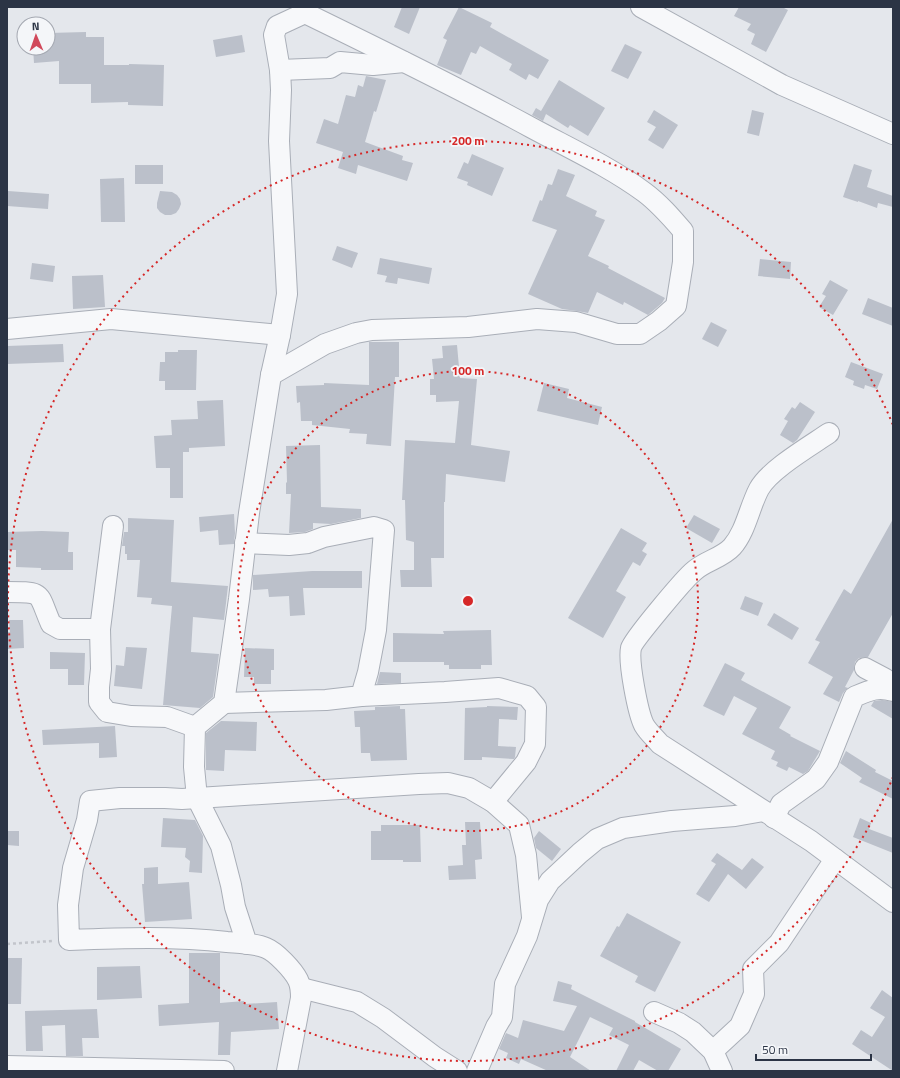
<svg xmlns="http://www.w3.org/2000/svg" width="900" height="1078" font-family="'Titillium Web',sans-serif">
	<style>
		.building { fill: #bbc0ca }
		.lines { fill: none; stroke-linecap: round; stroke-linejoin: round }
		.minor-casing { stroke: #a9aeb7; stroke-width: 22 }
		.path { stroke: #c2c5cb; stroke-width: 2.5; stroke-dasharray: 3 3; stroke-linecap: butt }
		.minor { stroke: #f7f8fa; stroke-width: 20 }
		.ring { fill: none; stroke: #d62828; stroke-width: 2; stroke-dasharray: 2 4 }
		.centre { fill: #d62828; stroke: #f4f6f9; stroke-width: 2 }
		.ring-label { font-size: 12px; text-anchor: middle; font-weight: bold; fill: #d62828; stroke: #f4f6f9; stroke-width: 3.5; stroke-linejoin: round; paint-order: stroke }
	</style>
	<rect width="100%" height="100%" fill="#e4e7ec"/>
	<!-- building -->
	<g class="building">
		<path d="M402 7H420L409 34 394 27Z"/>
		<path d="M459 7 492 23 490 27 549 60 538 79 529 74 526 80 509 70 512 64 480 46 476 54 471 52 461 75 437 65 447 40 443 38Z"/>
		<path d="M739 7H782L788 10 766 52 751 44 755 34 747 30 751 24 734 16Z"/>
		<path d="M86 32V37H104V65H129V64L164 65 163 106 128 105V102L91 103V84H59V61L34 63 33 48H48V33Z"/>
		<path d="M242 35 245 52 216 57 213 40Z"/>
		<path d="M625 44 642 52 628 79 611 71Z"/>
		<path d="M366 76 386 80 376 112 374 111 365 142 403 156 402 160 413 163 407 181 358 165 356 174 338 168 343 152 316 143 324 119 338 124 346 95 355 97 358 85 363 87Z"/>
		<path d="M559 80 605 108 588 136 570 125 568 128 546 114 543 121 532 115 536 108 541 111Z"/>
		<path d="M654 110 678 125 663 149 648 140 656 127 647 122Z"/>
		<path d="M752 110 764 113 759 136 747 133Z"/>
		<path d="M472 154 504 168 492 196 467 185 468 182 457 178 464 162 468 164Z"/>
		<path d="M854 164 872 170 867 187 893 196V207L878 203 877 208 858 201V202L843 197Z"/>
		<rect x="135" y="165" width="28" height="19"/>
		<path d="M558 169 575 175 566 196 597 211 595 216 605 220 588 256 609 266 608 268 665 298 662 303 648 315 624 302 623 305 597 292 588 313 577 311 562 309 528 294 557 230 532 221 540 200 542 201 548 184 552 185Z"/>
		<path d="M124 178 125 222H101L100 179Z"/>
		<path d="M8 191 49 194 48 209 7 206Z"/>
		<path d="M160 191 172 192 177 195 180 199 181 204 179 209 176 213 171 215H165L160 212 157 208V203Z"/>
		<path d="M337 246 358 253 352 268 332 260Z"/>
		<path d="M380 258 432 268 429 284 398 278 397 284 385 282 387 276 377 274Z"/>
		<path d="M760 259 791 262 790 279 758 276Z"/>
		<path d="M32 263 55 266 53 282 30 279Z"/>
		<path d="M103 275 105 307 73 309 72 276Z"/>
		<path d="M830 280 848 290 833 315 819 307 826 296 822 294Z"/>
		<path d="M868 298 893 308V326L862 314Z"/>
		<path d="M711 322 727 330 718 347 702 339Z"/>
		<path d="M369 342H399V377H395L391 446 366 444 367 434 349 433 350 429 312 425V421H301L300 402 297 403 296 386 324 385V383L369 385Z"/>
		<path d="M63 344 64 362 7 364V346Z"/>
		<path d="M457 345 460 378 477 379 471 445 510 451 505 482 446 474 445 502H444V558H431L432 587H401L400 570H414V542L406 540 405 500H402L405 440 455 443 459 401 436 402V395H430V379H434L432 359 443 358 442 346Z"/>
		<path d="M178 350H197L196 390H165V381H159L160 362H165V352H178Z"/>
		<path d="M851 362 883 374 877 389 865 385 864 389 853 385 854 381 845 377Z"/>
		<path d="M544 383 569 389 567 398 602 407 598 425 537 411Z"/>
		<path d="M223 400 225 446 189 448V452H183V498H170V468H156L154 436 172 435 171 420 198 419 197 401Z"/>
		<path d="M800 402 815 412 797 440 793 443 780 435 788 421 784 419 792 407 795 409Z"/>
		<path d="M320 445 321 507 361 509V518L331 524 313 523V529L305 532 289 533 291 494H286V483L287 482 286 446Z"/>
		<path d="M234 514 235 533 234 544 219 545 218 530 200 532 199 517Z"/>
		<path d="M694 515 720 529 712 543 686 528Z"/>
		<path d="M128 518 174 520 171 582 228 586 224 620 193 617 191 652 219 654 213 697 200 708 163 705 172 606 151 604 152 598 137 597 140 560H127V554H125V546H122L124 532H128Z"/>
		<path d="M893 519V613L868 657 859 658 855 662 854 670 845 687 848 688 843 693 839 702 823 694 833 677 808 663 820 642 815 640 844 589 851 594Z"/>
		<path d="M621 528 647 543 642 551 647 554 640 566 633 562 616 591 626 597 603 638 568 618Z"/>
		<path d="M42 531 69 532 68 552H73V570H41V568L16 567V550H7V532Z"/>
		<path d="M312 571H362V588H303L305 615 290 616 289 596 269 597 268 589 253 590V575Z"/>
		<path d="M745 596 763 603 758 616 740 609Z"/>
		<path d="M774 613 799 628 792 640 767 625Z"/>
		<path d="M9 620H23L24 648 7 649V632H10Z"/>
		<path d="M491 630 492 665H481V669H449V665H444V662H393V633L444 634 443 631Z"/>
		<path d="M126 647 147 648 142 689 114 686 116 665 124 666Z"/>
		<path d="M245 648 274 649V670H271V684H254V677H244Z"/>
		<path d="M50 652 85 653 84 685H68V669H50Z"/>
		<path d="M725 663 745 673 741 680 791 707 779 728 791 735 790 736 820 751 808 771 803 774 789 767 787 771 776 766 778 762 771 759 775 751 742 734 757 708 734 696 724 716 703 706Z"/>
		<path d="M380 672 401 673V683L377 684Z"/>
		<path d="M882 700 893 702V719L871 706 874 701Z"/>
		<path d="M400 706V709H405L407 760 371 761 370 753H361L360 727H355L354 711 375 710V707Z"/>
		<path d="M487 706 518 707 517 720 499 719 498 746 516 747 515 757 514 759 482 757V760H464L465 708 487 707Z"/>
		<path d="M221 721 257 722 256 751 225 750 224 771 206 770V733Z"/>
		<path d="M115 726 117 757 99 758V743L43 745 42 730Z"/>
		<path d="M846 751 876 770 875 772 893 781V799L859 782 862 778 840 763Z"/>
		<path d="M163 818 195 820 203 836 202 873 189 872 190 861 185 857 186 848 161 847Z"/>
		<path d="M860 818 871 823 869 829 893 838V853L853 837Z"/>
		<path d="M465 822H480L482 859 475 860 476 879 449 880 448 866 463 865 462 845H466Z"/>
		<path d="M381 825H420L421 862H403V860H371V831H381Z"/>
		<path d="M7 831H19V846L7 845Z"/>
		<path d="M539 831 561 849 552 861 536 848 534 838Z"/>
		<path d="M717 853 742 870 752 858 764 867 746 889 728 874 709 902 696 894 716 864 711 861Z"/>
		<path d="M158 867V884L189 882 192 919 145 922 142 884H144V868Z"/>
		<path d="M627 913 681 942 655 992 635 982 638 976 600 956 617 926 619 927Z"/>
		<path d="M189 953H220V1003L244 1001V1004L277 1002 279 1029 231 1032 230 1055H218L219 1022 159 1026 158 1005 189 1003Z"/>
		<path d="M7 958H22L21 1004H7Z"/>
		<path d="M140 966 142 998 97 1000V967Z"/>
		<path d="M558 981 572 985 571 989 635 1021V1022L681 1049 668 1071H658L639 1060 633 1071H616L629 1045 609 1035 613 1028 590 1017 570 1057 591 1071H548L521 1059 519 1064 506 1058 508 1053 499 1049 506 1033 518 1038 523 1020 564 1031 577 1006 553 1001Z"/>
		<path d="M882 990 893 998V1071L852 1044 861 1030 872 1037 885 1017 870 1008Z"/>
		<path d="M97 1009 99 1038H82L83 1056H66L65 1025 42 1026 43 1051H26L25 1011Z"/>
	</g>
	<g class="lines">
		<!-- minor casing -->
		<g class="minor-casing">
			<g id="minor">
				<path d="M641 7 782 85 893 134"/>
				<path d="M280 70 330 68 340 62 373 65 404 62"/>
				<path d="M7 329 111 319 280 335"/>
				<path d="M271 375 325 344 356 333 372 330 468 327 537 319 576 322 617 334H640L659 321 676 306 683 262V231C671 217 659 203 644 192 610 167 569 148 532 128 457 87 381 50 305 13"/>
				<path d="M829 433C810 446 769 470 759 489 749 508 746 531 732 547 722 558 705 561 694 571 685 578 633 640 631 648 628 662 638 713 644 725 648 732 655 738 660 744L811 841 893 902"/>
				<path d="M113 526 100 629 101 669 99 687V702L107 712 131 716 167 717 195 727"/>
				<path d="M7 592C45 592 37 592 51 624L60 629H100"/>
				<path d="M865 668 884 678 893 685"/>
				<path d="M361 696 445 692 499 688 527 696 536 707 535 744 526 762 493 802"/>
				<path d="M224 703 326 700 361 696 368 672 376 630 384 530 374 527 324 537 308 543 289 545 245 543"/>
				<path d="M774 818 781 804 816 779 828 762 854 697C868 691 877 686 893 691"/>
				<path d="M247 944 235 907 231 885 221 846 197 798 194 767 195 727 224 703 239 599 249 513 271 375 280 335 287 294 279 141 281 90 280 70 274 35 277 26 305 13 307 7"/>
				<path d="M301 988 357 1002 383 1018 435 1057 457 1071"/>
				<path d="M654 1012 679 1023 693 1032 713 1051 722 1071"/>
				<path d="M713 1051 740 1026 754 994 753 969 779 943 835 859"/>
				<path d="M7 1066 224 1071"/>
				<path d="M287 1071 301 998C301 991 301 986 298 980 293 970 276 952 266 948 254 943 240 943 227 942 175 936 121 938 69 940L68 905 73 868 87 820 90 801 120 798H165L182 799 419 784 448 783 469 788 493 802 519 825 526 855 532 917"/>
				<path d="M477 1071 496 1027 502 1017 505 984 527 936 538 900 550 881 580 853 597 839 623 828 672 821 735 816 763 811"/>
			</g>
		</g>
		<!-- path -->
		<path class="path" d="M7 944 52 941"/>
		<!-- minor -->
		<use href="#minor" class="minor"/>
	</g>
	<!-- distance rings -->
	<g class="ring">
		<circle cx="468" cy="601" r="230"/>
		<path d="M893 777A460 460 0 1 1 893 425"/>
	</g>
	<circle cx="468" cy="601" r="6" class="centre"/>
	<g class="ring-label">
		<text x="468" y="145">200 m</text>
		<text x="468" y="375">100 m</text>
	</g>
	<!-- border -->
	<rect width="900" height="1078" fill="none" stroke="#2b3445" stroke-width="16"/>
	<!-- north arrow -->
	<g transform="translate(36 36) rotate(358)"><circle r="19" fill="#f4f6f9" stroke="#a4a8b1"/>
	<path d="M0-3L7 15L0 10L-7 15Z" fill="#d1495b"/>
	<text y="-6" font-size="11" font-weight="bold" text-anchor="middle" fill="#2b3445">N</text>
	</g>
	<!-- scale -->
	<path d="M756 1054v6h115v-6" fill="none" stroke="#2b3445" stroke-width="2"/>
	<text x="762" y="1054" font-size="12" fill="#2b3445" stroke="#f4f6f9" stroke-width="3" paint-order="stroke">50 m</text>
</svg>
